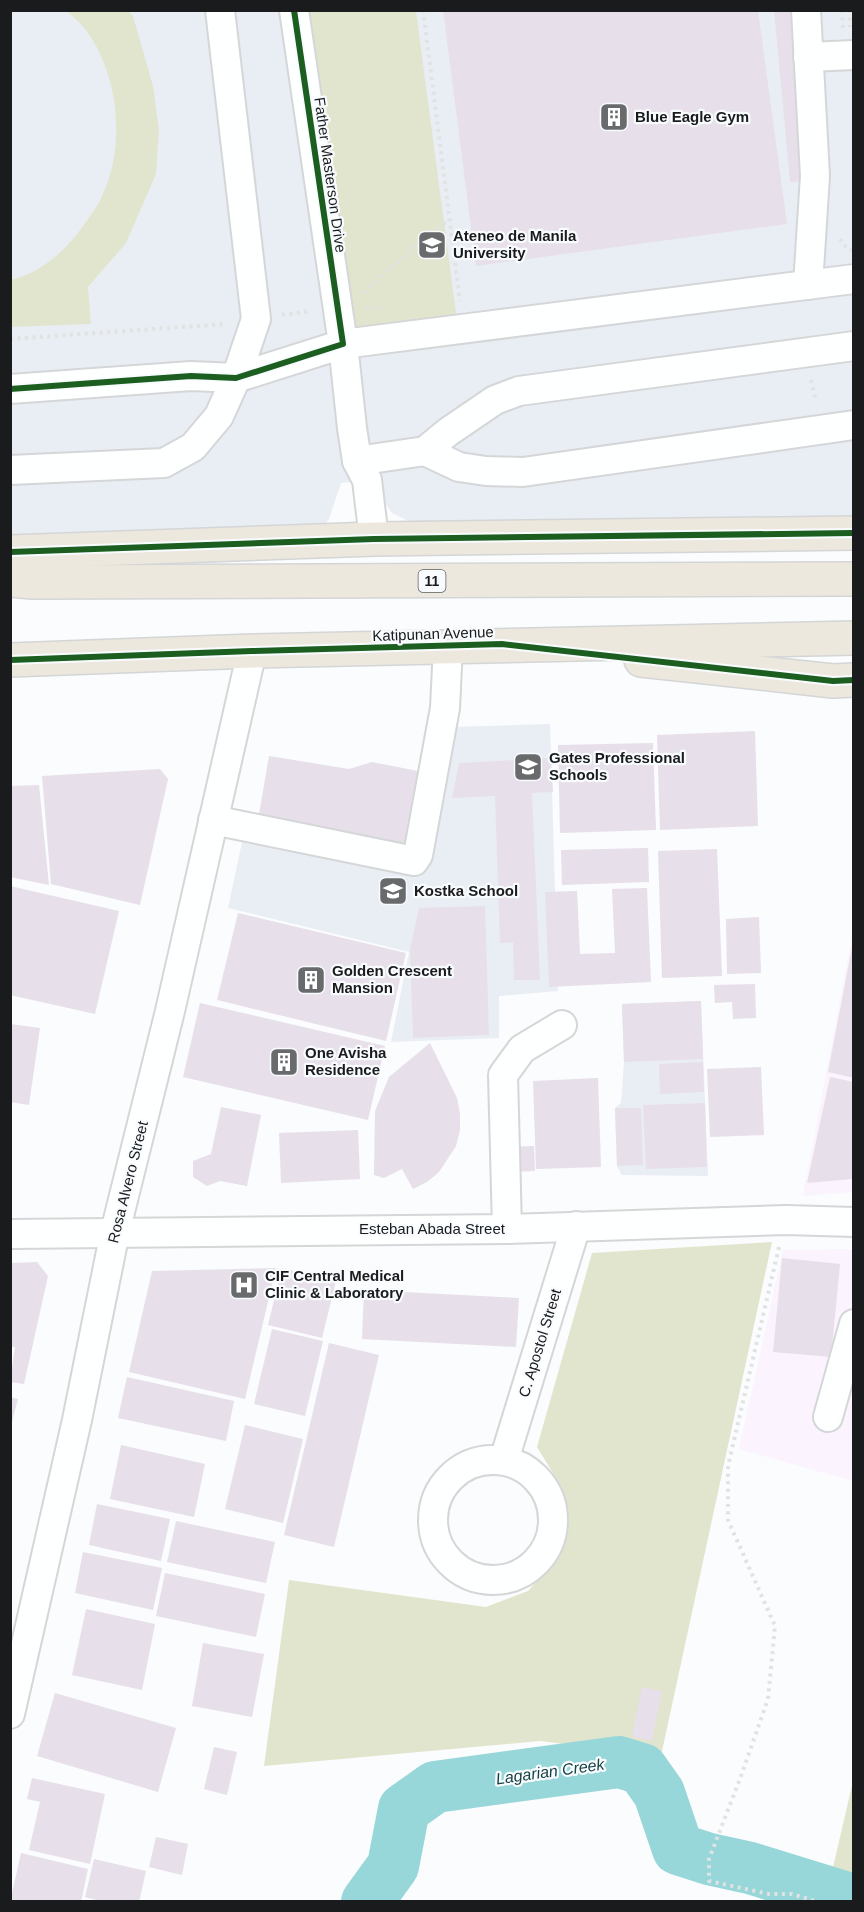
<svg xmlns="http://www.w3.org/2000/svg" width="864" height="1912" font-family="Helvetica,sans-serif">
	<style>
		.built { fill: #e9eef4 }
		.industrial { fill: #fbf3fe }
		.green { fill: #e2e5cd }
		.lines { fill: none; stroke-linecap: round; stroke-linejoin: round }
		.river { stroke: #97d6d9; stroke-width: 52 }
		.building { fill: #e7dfe9 }
		.minor-casing { stroke: #d5d6d8; stroke-width: 32 }
		.major-casing { stroke: #d4d5d6; stroke-width: 36 }
		.path { stroke: #e1e2e2; stroke-width: 4; stroke-dasharray: 3 4.5; stroke-linecap: butt }
		.minor { stroke: #feffff; stroke-width: 28 }
		.major { stroke: #ede8de; stroke-width: 33 }
		.cycleway-casing { stroke: #f9fcff; stroke-width: 10 }
		.cycleway { stroke: #1b5e20; stroke-width: 6 }
		.labels { text-anchor: middle; stroke-width: 4.5; stroke-linejoin: round; paint-order: stroke }
		.shield { fill: #f9fcff; stroke: #5d5e60; stroke-width: 1.5 }
		.shield-label { font-size: 14px; font-weight: bold; fill: #1a1b1c }
		.poi-label { font-size: 15px; font-weight: bold; fill: #1a1b1c; stroke: #f9fcff; text-anchor: start }
		.street-label { font-size: 15px; fill: #1a1b1c; stroke: #f9fcff }
		.water-label { font-size: 16px; font-style: italic; fill: #174142; stroke: #f9fcff }
	</style>
	<rect width="100%" height="100%" fill="#fafcfe"/>
	<!-- built -->
	<g class="built">
		<path d="M10 11H853V522L431 528 406 520 392 513 369 480 341 483 329 519 320 530 11 543Z"/>
		<path d="M550 724 558 991 499 996V1038L391 1042 409 952 228 908 244 833 422 873 454 727Z"/>
		<path d="M701 1001 708 1176 622 1175 617 1166 615 1108 621 1103 624 1062 622 1004Z"/>
	</g>
	<!-- industrial -->
	<g class="industrial">
		<path d="M853 932V1192L803 1196Z"/>
		<path d="M853 1249V1481L739 1449 783 1250Z"/>
	</g>
	<!-- green -->
	<g class="green">
		<path d="M67 11H128L133 16 153 86 159 130 156 174 126 243 88 287 91 324 11 327V280C41 273 68 249 85 223 91 215 98 206 102 196 126 146 119 75 86 30 81 23 73 17 67 11Z"/>
		<path d="M300 11H416L457 320 347 338Z"/>
		<path d="M772 1242 661 1756 540 1741 264 1766 289 1580 486 1607 528 1591 553 1562 567 1522 562 1488 537 1447 592 1253Z"/>
		<path d="M853 1781 854 1897H853L828 1889Z"/>
	</g>
	<g class="lines">
		<!-- river -->
		<path class="river" d="M367 1902 393 1866 404 1809 435 1787 619 1762 642 1769 659 1793 678 1849 709 1859 750 1868 854 1900"/>
	</g>
	<!-- building -->
	<g class="building">
		<path d="M443 10H758L787 224 476 266Z"/>
		<path d="M774 10H792L807 181 790 182Z"/>
		<path d="M755 731 758 826 660 830 657 735Z"/>
		<path d="M653 743 656 830 560 833 558 745Z"/>
		<path d="M269 756 349 769 372 762 428 773 413 855 257 826Z"/>
		<path d="M551 758 553 792 532 793 540 980H514L513 942 500 943 495 796 452 798 459 763Z"/>
		<path d="M160 769 168 779 140 905 51 884 42 776Z"/>
		<path d="M39 785 49 885 10 877V786Z"/>
		<path d="M648 848 649 882 562 885 561 850Z"/>
		<path d="M717 849 722 976 662 978 658 851Z"/>
		<path d="M10 886 119 911 95 1014 10 995Z"/>
		<path d="M647 888 651 982 549 987 545 892 577 891 580 954 615 953 612 889Z"/>
		<path d="M485 906 489 1035 413 1038 410 949 419 908Z"/>
		<path d="M238 913 406 953 386 1041 217 1000Z"/>
		<path d="M759 917 761 973 727 974 726 919Z"/>
		<path d="M852 947H854V1078L828 1072Z"/>
		<path d="M755 984 756 1018 733 1019 732 1002 715 1003 714 985Z"/>
		<path d="M701 1001 703 1059 624 1062 622 1004Z"/>
		<path d="M200 1003 385 1046 368 1120 183 1077Z"/>
		<path d="M10 1024 40 1028 29 1105 10 1102Z"/>
		<path d="M430 1043 457 1098 460 1114V1130L456 1146 439 1172 427 1182 413 1189 402 1169 384 1178 374 1175 375 1111 389 1077Z"/>
		<path d="M703 1062 704 1092 660 1094 659 1064Z"/>
		<path d="M761 1067 764 1135 710 1137 707 1069Z"/>
		<path d="M830 1077 854 1082V1173L852 1179 807 1183Z"/>
		<path d="M598 1078 601 1167 536 1169 533 1081Z"/>
		<path d="M705 1103 707 1167 646 1169 643 1105Z"/>
		<path d="M221 1107 261 1115 247 1186 220 1181 207 1186 193 1177V1161L211 1154Z"/>
		<path d="M615 1108H641L643 1165 617 1166Z"/>
		<path d="M358 1130 360 1179 281 1183 279 1133Z"/>
		<path d="M534 1146 535 1171 509 1172 508 1147Z"/>
		<path d="M782 1258 840 1264 831 1357 773 1352Z"/>
		<path d="M37 1262 48 1276 24 1384 10 1382 15 1347H10V1263Z"/>
		<path d="M276 1268 245 1399 129 1372 152 1271Z"/>
		<path d="M282 1268 336 1281 322 1338 268 1325Z"/>
		<path d="M364 1290 519 1298 516 1347 362 1339Z"/>
		<path d="M272 1329 323 1341 305 1416 254 1404Z"/>
		<path d="M329 1343 379 1355 334 1547 284 1535Z"/>
		<path d="M127 1377 234 1401 226 1441 118 1418Z"/>
		<path d="M10 1397 18 1399 11 1425 10 1424Z"/>
		<path d="M245 1425 303 1439 283 1523 225 1509Z"/>
		<path d="M121 1445 205 1464 194 1517 110 1499Z"/>
		<path d="M97 1504 170 1519 161 1561 89 1545Z"/>
		<path d="M176 1521 275 1542 266 1583 167 1562Z"/>
		<path d="M83 1552 162 1568 153 1610 75 1593Z"/>
		<path d="M165 1573 265 1594 256 1637 156 1616Z"/>
		<path d="M86 1609 155 1624 142 1690 72 1675Z"/>
		<path d="M203 1643 264 1654 252 1717 192 1706Z"/>
		<path d="M642 1687 662 1691 652 1741 632 1737Z"/>
		<path d="M55 1693 176 1728 158 1792 37 1756Z"/>
		<path d="M214 1747 237 1752 227 1795 204 1789Z"/>
		<path d="M32 1778 105 1794 90 1864 29 1850 40 1802 27 1799Z"/>
		<path d="M156 1837 188 1844 182 1875 149 1867Z"/>
		<path d="M21 1853 88 1869 81 1902H10Z"/>
		<path d="M94 1859 146 1871 139 1902H104L85 1897Z"/>
	</g>
	<g class="lines">
		<!-- minor casing -->
		<g class="minor-casing">
			<g id="minor">
				<path d="M294 10 343 344 352 428 357 461 367 480 374 539"/>
				<path d="M806 10 815 176 808 285"/>
				<path d="M808 57 854 55"/>
				<path d="M10 389 191 376 236 378 343 344 854 279"/>
				<path d="M425 451 459 467 486 471 523 472 854 425"/>
				<path d="M357 461 425 451 448 432 495 400 519 391 854 346"/>
				<path d="M10 470 164 463 193 447 219 416 236 378 256 319 220 10"/>
				<path d="M213 820 414 861 418 855 445 708 448 646"/>
				<path d="M507 1229 503 1075 522 1049 562 1025"/>
				<path d="M10 1234 507 1229 786 1220 854 1222"/>
				<path d="M828 1417 854 1324"/>
				<circle cx="493" cy="1520" r="60"/>
				<path d="M504 1460 576 1226"/>
				<path d="M10 1714 77 1420 115 1232 170 1011 252 651"/>
			</g>
		</g>
		<!-- major casing -->
		<g class="major-casing">
			<g id="major">
				<path d="M10 552 374 539 854 533"/>
				<path d="M10 580 33 582 854 579"/>
				<path d="M10 660 252 651 854 638"/>
				<path d="M641 660 833 681 854 680"/>
			</g>
		</g>
		<!-- path -->
		<g class="path">
			<path d="M423 10 460 301"/>
			<path d="M842 10 843 28"/>
			<path d="M850 10V27"/>
			<path d="M840 239 846 247 852 250"/>
			<path d="M363 292 449 219"/>
			<path d="M366 308H382"/>
			<path d="M282 315 311 311"/>
			<path d="M10 339 225 324"/>
			<path d="M811 380 816 402"/>
			<path d="M779 1247 728 1466V1520L775 1626 768 1699 741 1776 709 1859V1881L769 1894H792L818 1902"/>
		</g>
		<!-- minor -->
		<use href="#minor" class="minor"/>
		<!-- major -->
		<use href="#major" class="major"/>
		<!-- cycleway casing -->
		<g class="cycleway-casing">
			<g id="cycleway">
				<path d="M10 389 191 376 236 378 343 344 294 10"/>
				<path d="M10 552 374 539 854 533"/>
				<path d="M10 660 252 651 502 644 833 681 854 680"/>
			</g>
		</g>
		<!-- cycleway -->
		<use href="#cycleway" class="cycleway"/>
	</g>
	<!-- icons -->
	<defs>
		<g id="building-square" transform="scale(1.5)"><rect x="-9" y="-9" width="18" height="18" rx="4" fill="#686a6b" stroke="#f9fcff"/><path d="M-4-6H4V6H1V3H-1V6H-4ZM-2.5-4.3h1.7v1.8h-1.7ZM.8-4.3h1.7v1.8H.8ZM-2.5-1h1.7V.8h-1.7ZM.8-1h1.7V.8H.8Z" fill="#fff"/></g>
		<g id="university-square" transform="scale(1.5)"><rect x="-9" y="-9" width="18" height="18" rx="4" fill="#686a6b" stroke="#f9fcff"/><path d="M0-5L7-2L0 1L-7-2ZM-4 1L0 2.5L4 1V4Q0 6-4 4Z" fill="#fff"/></g>
		<g id="school-square" transform="scale(1.5)"><rect x="-9" y="-9" width="18" height="18" rx="4" fill="#686a6b" stroke="#f9fcff"/><path d="M0-5L7-2L0 1L-7-2ZM-4 1L0 2.5L4 1V4Q0 6-4 4Z" fill="#fff"/></g>
		<g id="hospital-square" transform="scale(1.5)"><rect x="-9" y="-9" width="18" height="18" rx="4" fill="#686a6b" stroke="#f9fcff"/><path d="M-5-5h3v3.5h4V-5h3V5h-3V1.5h-4V5h-3Z" fill="#fff"/></g>
	</defs>
	<g fill-rule="evenodd">
		<use href="#building-square" x="614" y="117"/>
		<use href="#university-square" x="432" y="245"/>
		<use href="#university-square" x="528" y="767"/>
		<use href="#school-square" x="393" y="891"/>
		<use href="#building-square" x="311" y="980"/>
		<use href="#building-square" x="284" y="1062"/>
		<use href="#hospital-square" x="244" y="1285"/>
	</g>
	<g class="labels">
		<!-- shield labels -->
		<rect class="shield" x="418.5" y="570" width="27" height="22" rx="4.5"/>
		<g class="shield-label">
			<text x="432" y="586">11</text>
		</g>
		<!-- poi labels -->
		<g class="poi-label">
			<text x="635" y="122">Blue Eagle Gym</text>
			<text x="453" y="241">Ateneo de Manila<tspan x="453" dy="17">University</tspan></text>
			<text x="549" y="763">Gates Professional<tspan x="549" dy="17">Schools</tspan></text>
			<text x="414" y="896">Kostka School</text>
			<text x="332" y="976">Golden Crescent<tspan x="332" dy="17">Mansion</tspan></text>
			<text x="305" y="1058">One Avisha<tspan x="305" dy="17">Residence</tspan></text>
			<text x="265" y="1281">CIF Central Medical<tspan x="265" dy="17">Clinic &amp; Laboratory</tspan></text>
		</g>
		<!-- street labels -->
		<g class="street-label">
			<text transform="translate(330 175) rotate(82)" y="5">Father Masterson Drive</text>
			<text transform="translate(433 634) rotate(-2)" y="5">Katipunan Avenue</text>
			<text transform="translate(128 1182) rotate(-76)" y="5">Rosa Alvero Street</text>
			<text x="432" y="1234">Esteban Abada Street</text>
			<text transform="translate(540 1343) rotate(-73)" y="5">C. Apostol Street</text>
		</g>
		<!-- water labels -->
		<g class="water-label">
			<text transform="translate(550 1771) rotate(-8)" y="6">Lagarian Creek</text>
		</g>
	</g>
	<!-- border -->
	<rect width="864" height="1912" fill="none" stroke="#1a1b1c" stroke-width="24"/>
</svg>
